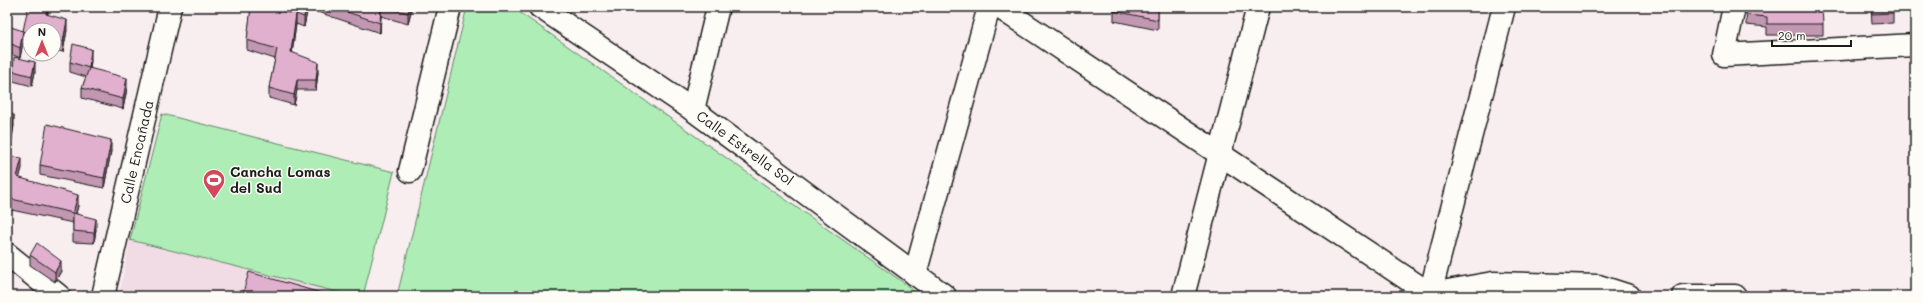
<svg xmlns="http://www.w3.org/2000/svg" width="1922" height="303" font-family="Mali,sans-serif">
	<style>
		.built { fill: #f1dbe5 }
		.green { fill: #aeeeb6; stroke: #658569 }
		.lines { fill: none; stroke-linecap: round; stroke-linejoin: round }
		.street-casing { stroke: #1c1c1c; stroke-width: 25 }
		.secondary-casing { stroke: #1c1c1c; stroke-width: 25 }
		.street { stroke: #fdfcf7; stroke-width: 22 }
		.secondary { stroke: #fdfcf7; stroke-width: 22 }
		.wall { fill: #c297b2; stroke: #1c1c1c }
		.shaded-wall { fill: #9e7b91; stroke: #1c1c1c }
		.building { fill: #e2b0cf; stroke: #1c1c1c }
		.labels { text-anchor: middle; stroke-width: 3; stroke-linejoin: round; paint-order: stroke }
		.street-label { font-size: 14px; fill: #1c1c1c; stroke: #fdfcf7 }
		.poi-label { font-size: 14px; font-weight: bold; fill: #1c1c1c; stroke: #fdfcf7; text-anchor: start }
	</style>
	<rect width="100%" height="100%" fill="#f8edef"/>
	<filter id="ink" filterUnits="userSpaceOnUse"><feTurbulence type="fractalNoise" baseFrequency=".025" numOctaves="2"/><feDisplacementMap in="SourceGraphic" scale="8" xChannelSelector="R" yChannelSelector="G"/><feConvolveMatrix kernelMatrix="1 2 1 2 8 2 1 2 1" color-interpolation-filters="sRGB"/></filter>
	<g filter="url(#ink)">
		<!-- built -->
		<path class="built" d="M130 240 353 296H119Z"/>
		<!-- green -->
		<g class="green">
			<path d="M467 7H512L904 283 920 296H397Z"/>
			<path d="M162 114 394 172 363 296H353L130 240Z"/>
		</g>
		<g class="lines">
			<!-- street casing -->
			<g class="street-casing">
				<g id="street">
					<path d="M540 7 693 110 945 296"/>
					<path d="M1504 7 1430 294 1493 283 1598 286 1629 296"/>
					<path d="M1734 7 1724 55 1915 45"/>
					<path d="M693 110 718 7"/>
					<path d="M410 171 450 7"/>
					<path d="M7 254 59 296"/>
					<path d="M915 274 989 7"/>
					<path d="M103 296 170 7"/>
					<path d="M1183 296 1258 7"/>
					<path d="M1683 296H1735"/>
				</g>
			</g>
			<!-- secondary casing -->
			<g class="secondary-casing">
				<path id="secondary" d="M999 7 1430 294V296"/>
			</g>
			<!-- street -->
			<use href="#street" class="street"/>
			<!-- secondary -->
			<use href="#secondary" class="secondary"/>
		</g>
		<!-- wall -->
		<g class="wall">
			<path d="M48 7V15L67 30 63 52 54 50V30H30V43L23 42 20 58 7 52V29L23 31Z"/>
			<path d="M249 7H308L304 27 296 24 292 52 318 72 316 90H297L294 105 269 98V88L275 59 247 50V40L251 10 249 9Z"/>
			<path d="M312 7H412L408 24 381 16 380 33 312 10Z"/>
			<path d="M1158 7V30L1114 21V11Z"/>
			<path d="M1747 7 1823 24V35H1767V27L1746 25Z"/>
			<path d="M1871 7H1893V23L1872 24Z"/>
			<path d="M91 60 90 68 127 88 123 109 82 98V88L86 77 70 72V62Z"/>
			<path d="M13 71 35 72 32 86 13 81Z"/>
			<path d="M7 112 14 125 10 151 7 150Z"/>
			<path d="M111 151 104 188 40 175V165Z"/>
			<path d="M7 156 22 168 19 178 78 206 76 213 96 229 94 243 73 242V223L7 209Z"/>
			<path d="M30 255 61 271 55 282 30 265Z"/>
		</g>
		<!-- shaded-wall -->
		<g class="shaded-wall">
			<path d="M47 7H48L46 24V14Z"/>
			<path d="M306 7H308L304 27V17Z"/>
			<path d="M381 7V16L380 33V23Z"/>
			<path d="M410 7H412L408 24V13Z"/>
			<path d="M296 14V24L291 62V52Z"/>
			<path d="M67 20V30L63 52V42Z"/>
			<path d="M23 31V42L20 58V48Z"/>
			<path d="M91 49V60L89 78V68Z"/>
			<path d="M35 62V72L32 86V76Z"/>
			<path d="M318 62V72L316 90V80Z"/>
			<path d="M127 78V88L123 109V99Z"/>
			<path d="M297 80V90L294 105V95Z"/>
			<path d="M14 115V125L10 151V141Z"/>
			<path d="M111 140V151L104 188V178Z"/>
			<path d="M22 158V168L17 187V177Z"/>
			<path d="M78 195V206L73 223V213Z"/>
			<path d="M96 219V229L94 243V233Z"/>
			<path d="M61 261V271L55 282V272Z"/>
		</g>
		<!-- building -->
		<g class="building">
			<path d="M28 7H47L46 14 67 20 63 42 54 39V30H30V33L23 31 20 48 7 42V29L8 26 23 31Z"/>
			<path d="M251 7H255L292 13 273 7H306L304 17 296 14 291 52 318 62 316 80H297L294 95 269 88 277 49 247 40Z"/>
			<path d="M332 7H381L380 23Z"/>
			<path d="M385 7H410L408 13Z"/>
			<path d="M1115 7H1158V20L1114 11Z"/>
			<path d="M1747 7H1822L1823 24H1767V17L1746 15Z"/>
			<path d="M1871 7H1893V13L1872 14Z"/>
			<path d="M73 44 91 49 89 68 70 62Z"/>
			<path d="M14 57 35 62 32 76 13 71Z"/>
			<path d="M89 68 127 78 123 99 82 88Z"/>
			<path d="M7 112 14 115 10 141 7 140Z"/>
			<path d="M47 124 111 140 104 178 40 165Z"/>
			<path d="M7 156 22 158 17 177 78 195 73 213 7 198Z"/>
			<path d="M73 213 96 219 94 233 73 231Z"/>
			<path d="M37 243 61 261 55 272 30 255Z"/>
			<path d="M249 272 331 296H242Z"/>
		</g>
	</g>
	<!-- icons -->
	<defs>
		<g id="stadium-pin" transform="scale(1.15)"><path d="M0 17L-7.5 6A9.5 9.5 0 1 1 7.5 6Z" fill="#d1495b" stroke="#fdfcf7"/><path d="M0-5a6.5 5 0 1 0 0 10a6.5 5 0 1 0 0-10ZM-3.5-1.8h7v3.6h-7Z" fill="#fff"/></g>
	</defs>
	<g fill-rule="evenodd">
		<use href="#stadium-pin" x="214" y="180"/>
	</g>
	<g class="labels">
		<!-- street labels -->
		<g class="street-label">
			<text transform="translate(745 148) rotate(36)" y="5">Calle Estrella Sol</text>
			<text transform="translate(137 152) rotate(-77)" y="5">Calle Encañada</text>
		</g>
		<!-- poi labels -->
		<g class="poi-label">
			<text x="230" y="177">Cancha Lomas<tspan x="230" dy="16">del Sud</tspan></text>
		</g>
	</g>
	<!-- margin -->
	<rect width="1922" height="303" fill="none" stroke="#fdfcf7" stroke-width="24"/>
	<rect x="12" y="12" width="1898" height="279" fill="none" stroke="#1c1c1c" stroke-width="1.5" filter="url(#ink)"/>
	<!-- north arrow -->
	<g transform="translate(42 42)"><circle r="19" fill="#fdfcf7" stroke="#a3a29f"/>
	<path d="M0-3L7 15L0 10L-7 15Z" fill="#d1495b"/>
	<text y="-6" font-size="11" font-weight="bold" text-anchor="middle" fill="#1c1c1c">N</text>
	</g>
	<!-- scale -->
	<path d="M1772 40v6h79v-6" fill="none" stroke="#1c1c1c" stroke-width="2"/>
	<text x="1778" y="40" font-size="12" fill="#1c1c1c" stroke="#fdfcf7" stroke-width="3" paint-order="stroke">20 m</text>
</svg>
